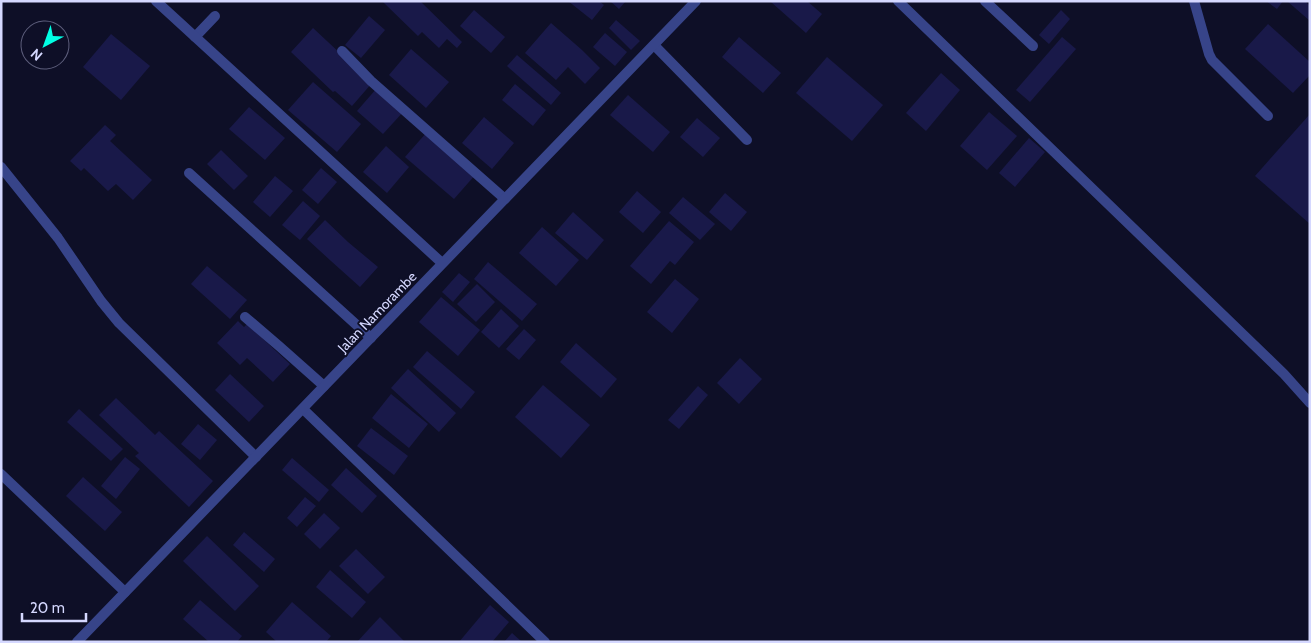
<svg xmlns="http://www.w3.org/2000/svg" width="1311" height="643" font-family="Cabin,sans-serif">
	<style>
		.building { fill: #191949 }
		.lines { fill: none; stroke-linecap: round; stroke-linejoin: round }
		.service { stroke: #374489; stroke-width: 10 }
		.minor { stroke: #374489; stroke-width: 10 }
		.tertiary { stroke: #374489; stroke-width: 10 }
		.labels { text-anchor: middle; stroke-width: 4; stroke-linejoin: round; paint-order: stroke }
		.street-label { font-size: 14px; fill: #d5d8ff; stroke: #0e0f27 }
	</style>
	<rect width="100%" height="100%" fill="#0e0f27"/>
	<!-- building -->
	<g class="building">
		<path d="M384 1H420L462 42 457 48 447 39 439 48 422 32 418 36 383 2Z"/>
		<path d="M568 1H599L604 5 592 20Z"/>
		<path d="M610 1H626L619 9Z"/>
		<path d="M772 1H807L822 14 806 33 771 2Z"/>
		<path d="M1266 1H1283L1277 9Z"/>
		<path d="M1287 1H1305L1310 6V21Z"/>
		<path d="M474 10 505 37 491 53 460 26Z"/>
		<path d="M1061 10 1070 19 1049 44 1039 35Z"/>
		<path d="M369 16 385 30 361 58 345 45Z"/>
		<path d="M616 20 640 41 631 50 609 28Z"/>
		<path d="M551 23 582 50 600 68 585 84 568 67 556 80 525 53Z"/>
		<path d="M1268 24 1310 62V75L1293 93 1245 49Z"/>
		<path d="M313 28 372 83 352 106 335 91 333 92 291 52Z"/>
		<path d="M605 33 627 52 615 66 593 47Z"/>
		<path d="M111 34 150 66 121 100 83 67Z"/>
		<path d="M739 37 781 73 763 93 722 57Z"/>
		<path d="M1062 37 1076 49 1030 102 1016 90Z"/>
		<path d="M411 49 449 82 426 108 389 75Z"/>
		<path d="M517 55 561 93 551 105 507 66Z"/>
		<path d="M827 57 883 105 852 141 796 93Z"/>
		<path d="M941 73 960 90 926 131 906 113Z"/>
		<path d="M313 82 361 124 337 152 288 110Z"/>
		<path d="M515 84 546 110 533 126 502 100Z"/>
		<path d="M377 88 404 111 383 134 357 111Z"/>
		<path d="M628 95 670 132 653 152 610 115Z"/>
		<path d="M249 107 285 138 265 160 229 129Z"/>
		<path d="M989 112 1017 136 987 170 960 146Z"/>
		<path d="M1310 114V224L1255 176Z"/>
		<path d="M484 117 514 143 492 169 462 143Z"/>
		<path d="M697 118 720 138 703 157 680 137Z"/>
		<path d="M105 125 116 135 110 141 152 180 133 200 116 184 108 191 84 168 81 171 70 161Z"/>
		<path d="M427 132 476 174 454 199 405 157Z"/>
		<path d="M1029 138 1045 152 1015 187 999 173Z"/>
		<path d="M386 146 409 167 387 193 363 172Z"/>
		<path d="M221 150 248 176 234 190 207 164Z"/>
		<path d="M321 168 337 182 318 204 302 190Z"/>
		<path d="M275 176 293 191 270 217 253 202Z"/>
		<path d="M637 191 661 212 643 233 619 212Z"/>
		<path d="M725 193 747 212 731 231 709 212Z"/>
		<path d="M683 197 715 224 700 240 669 213Z"/>
		<path d="M303 201 320 216 300 240 282 225Z"/>
		<path d="M573 212 604 240 587 260 555 233Z"/>
		<path d="M325 220 348 242 378 267 360 287 331 261 307 239Z"/>
		<path d="M669 221 694 242 675 265 670 261 651 284 630 266Z"/>
		<path d="M542 227 579 260 556 286 519 253Z"/>
		<path d="M488 262 537 304 522 321 474 279Z"/>
		<path d="M207 266 247 300 230 319 191 284Z"/>
		<path d="M459 273 470 282 453 302 442 292Z"/>
		<path d="M675 279 699 299 672 333 647 312Z"/>
		<path d="M477 284 495 302 476 322 457 304Z"/>
		<path d="M441 297 480 330 458 356 419 322Z"/>
		<path d="M501 309 519 326 499 348 481 332Z"/>
		<path d="M238 321 244 327 247 324 290 364 273 382 247 358 240 365 217 343Z"/>
		<path d="M524 329 536 340 519 360 506 349Z"/>
		<path d="M576 343 617 379 601 398 560 362Z"/>
		<path d="M427 351 475 392 461 409 413 367Z"/>
		<path d="M740 358 762 379 739 404 717 383Z"/>
		<path d="M408 369 456 413 439 432 391 388Z"/>
		<path d="M230 374 264 406 249 422 215 390Z"/>
		<path d="M543 385 590 425 561 458 515 417Z"/>
		<path d="M698 386 708 395 679 429 668 420Z"/>
		<path d="M391 394 428 424 409 448 372 418Z"/>
		<path d="M116 398 155 435 159 431 213 481 189 507 135 456 139 453 99 415Z"/>
		<path d="M79 409 123 449 111 461 67 422Z"/>
		<path d="M198 424 217 440 200 460 181 444Z"/>
		<path d="M371 428 408 456 394 475 357 446Z"/>
		<path d="M125 457 140 469 116 499 101 486Z"/>
		<path d="M292 458 329 490 319 502 282 470Z"/>
		<path d="M346 468 377 496 362 513 331 485Z"/>
		<path d="M83 477 122 512 105 531 66 496Z"/>
		<path d="M305 497 316 506 297 527 287 518Z"/>
		<path d="M324 513 340 528 320 549 304 534Z"/>
		<path d="M244 532 275 559 264 572 233 545Z"/>
		<path d="M207 536 259 586 235 611 183 561Z"/>
		<path d="M356 549 385 577 368 594 339 566Z"/>
		<path d="M330 570 366 602 352 618 316 587Z"/>
		<path d="M200 600 242 636 237 642H209L183 619Z"/>
		<path d="M292 602 331 636 326 642H277L266 632Z"/>
		<path d="M490 605 509 622 492 642H459Z"/>
		<path d="M380 617 405 642H357Z"/>
		<path d="M512 633 522 642H504Z"/>
	</g>
	<g class="lines">
		<!-- service -->
		<g class="service">
			<path d="M1194 1 1209 54 1212 60 1268 116"/>
			<path d="M195 37 215 16"/>
			<path d="M1 167 58 238 101 301 119 323 256 457"/>
			<path d="M245 317 279 346 324 386"/>
			<path d="M1 474 125 592"/>
		</g>
		<!-- minor -->
		<g class="minor">
			<path d="M156 1 442 263"/>
			<path d="M898 1 1284 374 1310 403"/>
			<path d="M985 1 1033 46"/>
			<path d="M654 45 747 140"/>
			<path d="M342 51 371 81 505 199"/>
			<path d="M189 173 371 338"/>
			<path d="M303 409 545 642"/>
		</g>
		<!-- tertiary -->
		<path class="tertiary" d="M77 642 696 1"/>
	</g>
	<g class="labels">
		<!-- street labels -->
		<g class="street-label">
			<text transform="translate(377 312) rotate(-46)" y="5">Jalan Namorambe</text>
		</g>
	</g>
	<!-- border -->
	<rect width="1311" height="643" fill="none" stroke="#d5d8ff" stroke-width="5"/>
	<!-- north arrow -->
	<g transform="translate(45 45) rotate(221)"><circle r="24" fill="#0e0f27" stroke="#5e5f7d"/>
	<path d="M0-4L9 19L0 12L-9 19Z" fill="#01ffe4"/>
	<text y="-8" font-size="14" font-weight="bold" text-anchor="middle" fill="#d5d8ff">N</text>
	</g>
	<!-- scale -->
	<path d="M22 613v8h64v-8" fill="none" stroke="#d5d8ff" stroke-width="2.5"/>
	<text x="30" y="613" font-size="15" fill="#d5d8ff" stroke="#0e0f27" stroke-width="4" paint-order="stroke">20 m</text>
</svg>
